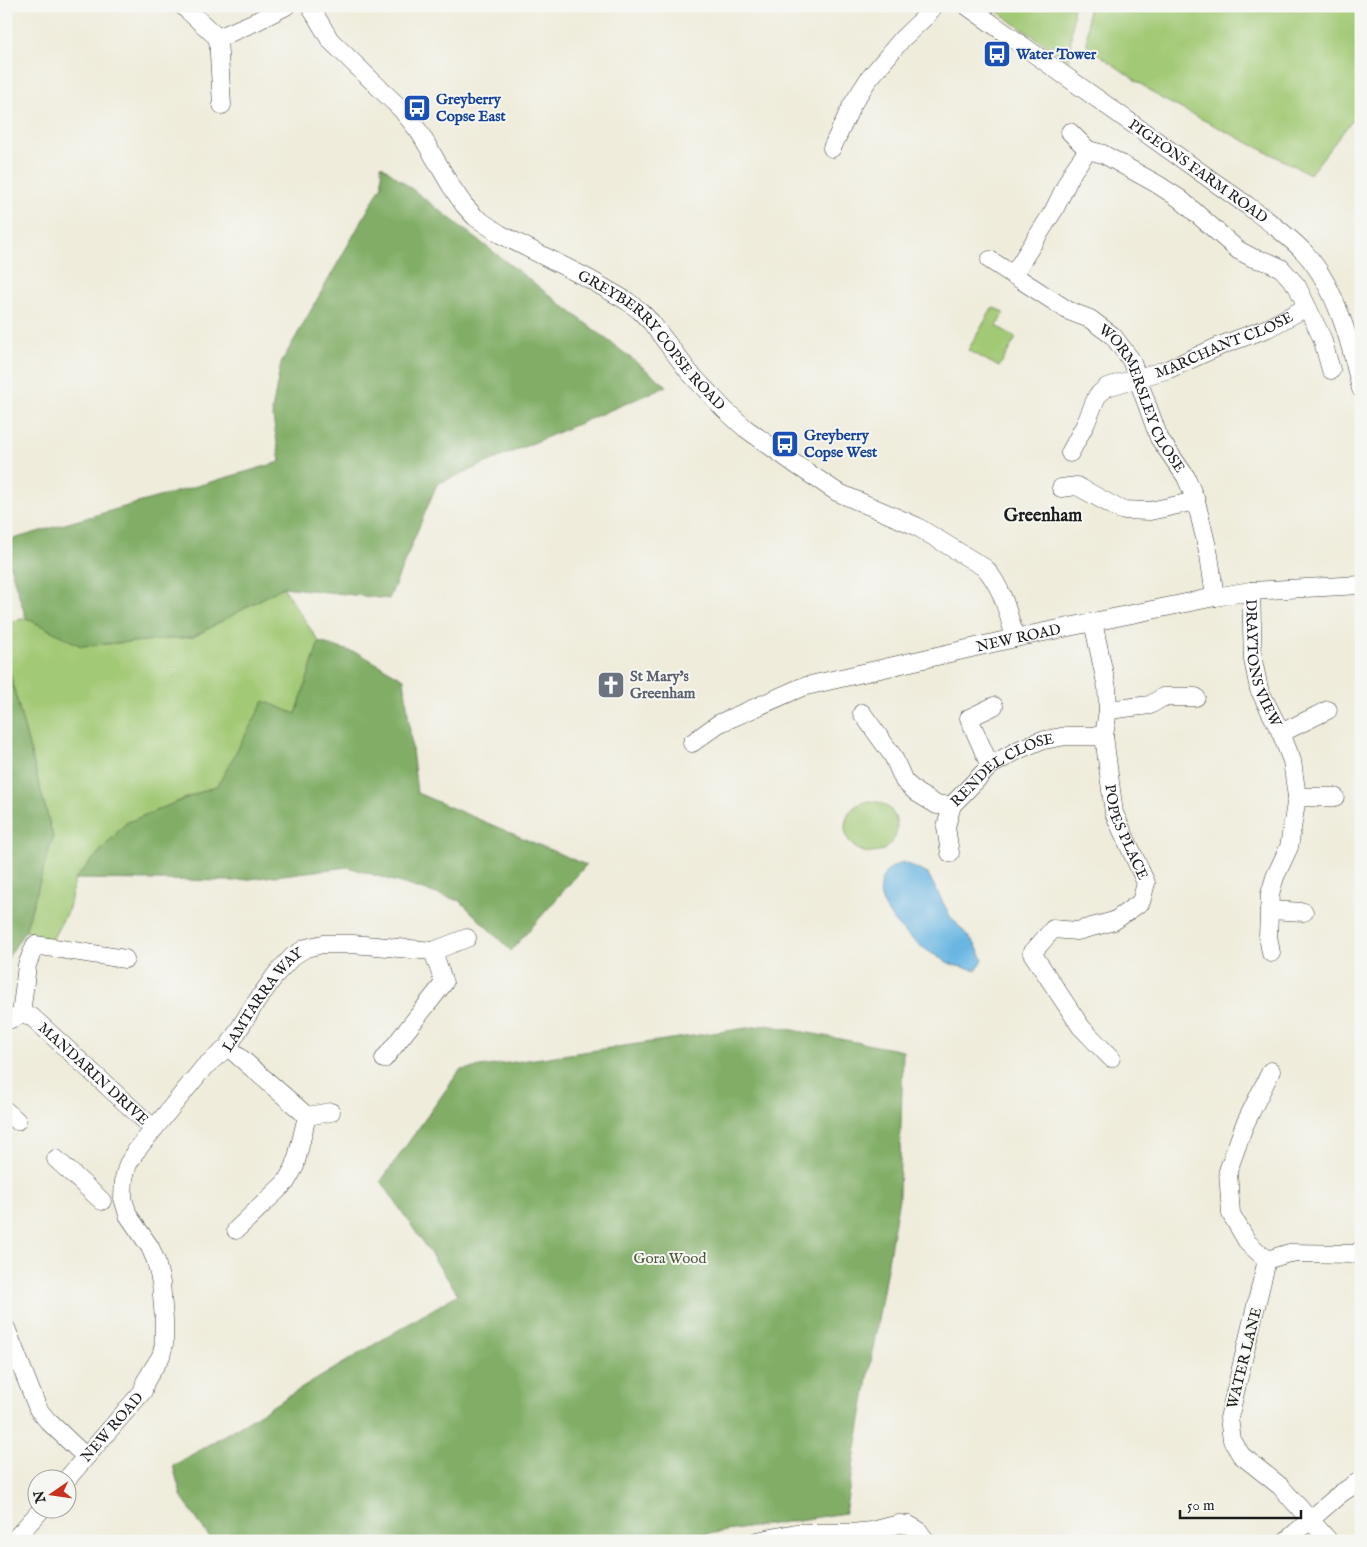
<svg xmlns="http://www.w3.org/2000/svg" width="1367" height="1547" font-family="'IM FELL English',serif">
	<style>
		.green { fill: #a2c974; stroke: #5f7248 }
		.forest { fill: #81ad66; stroke: #4e6441 }
		.water { fill: #69b6e2; stroke: #42697f }
		.lines { fill: none; stroke-linecap: round; stroke-linejoin: round }
		.minor-casing { stroke: #3c3b39; stroke-width: 19 }
		.minor { stroke: #fff; stroke-width: 18 }
		.labels { text-anchor: middle; stroke-width: 4; stroke-linejoin: round; paint-order: stroke }
		.transit-label { font-size: 15px; font-weight: bold; fill: #164399; stroke: #f6f6f2; text-anchor: start }
		.street-label { font-size: 15px; fill: #1c1c1c; stroke: #f6f6f2 }
		.worship-label { font-size: 15px; font-weight: bold; fill: #5b616d; stroke: #f6f6f2; text-anchor: start }
		.park-label { font-size: 15px; fill: #4b593b; stroke: #f6f6f2 }
		.quarter-label { font-size: 18px; font-weight: bold; fill: #1c1c1c; stroke: #f6f6f2 }
	</style>
	<rect width="100%" height="100%" fill="#f6f6f2"/>
	<filter id="ink" filterUnits="userSpaceOnUse"><feTurbulence type="fractalNoise" baseFrequency=".02" numOctaves="2"/><feDisplacementMap in="SourceGraphic" scale="10" xChannelSelector="R" yChannelSelector="G"/><feConvolveMatrix kernelMatrix="1 2 1 2 8 2 1 2 1" color-interpolation-filters="sRGB"/></filter>
	<filter id="wash" filterUnits="userSpaceOnUse"><feTurbulence type="fractalNoise" baseFrequency=".0096" numOctaves="4" result="noise"/><feDisplacementMap in="SourceGraphic" scale="20" xChannelSelector="R" yChannelSelector="G"/><feGaussianBlur stdDeviation="1.12" result="paint"/><feColorMatrix in="noise" values="0 0 0 0 0 0 0 0 0 0 0 0 0 0 0 0 0 1.4 0 .05"/><feComposite in="paint" operator="in"/></filter>
	<g filter="url(#wash)">
		<rect width="100%" height="100%" fill="#efecdb"/>
		<!-- green -->
		<g class="green">
			<path d="M989 6H1074L1069 61Z"/>
			<path d="M1088 6H1361V109L1310 174 1162 99 1087 46Z"/>
			<path d="M993 307 1004 313 997 326 1016 338 999 367 968 350Z"/>
			<path d="M283 587 319 642 296 715 218 785 126 823 75 879 69 908 52 940 25 931 53 837 6 659V623L26 618 81 646 193 637Z"/>
			<circle cx="871" cy="827" r="26"/>
		</g>
		<!-- forest -->
		<g class="forest">
			<path d="M381 165 667 386 437 484 389 599 283 587 193 637 81 646 26 618 6 554V541L280 462 272 411 281 363 382 185Z"/>
			<path d="M319 642 360 654 404 679 417 793 586 865 511 951 460 901 348 867 234 881 75 879 126 823 218 785 264 701 296 714Z"/>
			<path d="M6 659 53 837 25 931 6 961Z"/>
			<path d="M767 1025 903 1051 899 1198 845 1513 661 1541H212L182 1498 173 1466 458 1294 381 1181 460 1070Z"/>
		</g>
		<!-- water -->
		<path class="water" d="M903 862 928 874 950 916 975 944 983 959 977 970C968 968 956 967 947 962 936 956 922 948 912 939 887 919 859 878 903 862Z"/>
	</g>
	<g filter="url(#ink)">
		<g class="lines">
			<!-- minor casing -->
			<g class="minor-casing">
				<g id="minor">
					<path d="M183 6 218 38"/>
					<path id="s1" d="M310 6 330 40 402 110 420 133 451 186 464 205 475 217 500 234 589 279 627 301 639 310 651 322 689 372 725 410 745 428 795 464 837 492 916 526 985 568C1003 588 1008 613 1015 638"/>
					<path id="s2" d="M967 6 1248 206C1268 221 1288 235 1304 252 1336 286 1351 344 1361 389"/>
					<path d="M222 105 218 38 257 21 286 6"/>
					<path d="M1070 132 1088 150 1103 154 1157 184 1180 199 1238 250 1253 258 1268 262 1281 268 1297 286 1322 338 1331 370"/>
					<path d="M832 148 852 105 868 80 902 39 925 17 934 6"/>
					<path id="s3" d="M990 260 1069 311 1090 319 1113 336 1131 360 1159 438 1186 477 1196 501 1209 555 1215 597"/>
					<path d="M1013 275 1054 210 1073 171 1088 150"/>
					<path id="s4" d="M1070 453 1086 423 1097 396 1107 387 1169 369 1222 345 1268 328 1307 307"/>
					<path d="M1061 488 1077 486 1121 510 1150 511 1196 501"/>
					<path id="s5" d="M1251 591 1253 660 1259 689 1281 733 1292 761 1297 797 1289 847 1275 877 1270 894 1268 936 1271 953"/>
					<path id="s6" d="M1093 622 1107 688 1108 710 1104 736 1114 813 1146 883 1141 902 1114 921 1077 931 1053 929 1032 953 1081 1027 1111 1058"/>
					<path d="M1108 710 1150 705 1163 697H1196"/>
					<path d="M862 713 893 756 904 781 917 793 937 805H952"/>
					<path d="M1281 733 1328 710"/>
					<path id="s7" d="M692 743 718 724 802 687 1015 638 1215 597 1251 591 1361 585"/>
					<path d="M990 766 969 718 994 706"/>
					<path d="M1297 797H1335"/>
					<path id="s8" d="M950 853 946 827 952 805 990 766 1018 750 1039 741 1066 736H1104"/>
					<path d="M1269 910 1304 912"/>
					<path d="M21 1015 27 965 35 945 125 959"/>
					<path id="s9" d="M6 1021 21 1015 32 1017 153 1128"/>
					<path d="M228 1047 307 1116 295 1166 286 1182 236 1230"/>
					<path d="M384 1059 444 983 433 951"/>
					<path d="M6 1111 17 1121"/>
					<path d="M307 1116 331 1112"/>
					<path id="s10" d="M136 1151 204 1067 228 1047 254 1005 277 973 293 956 306 948 323 944H353L433 951 467 938"/>
					<path d="M56 1159 102 1201"/>
					<path d="M1267 1260 1229 1418 1232 1440 1241 1455 1280 1486 1329 1541"/>
					<path d="M1267 1260 1248 1243 1231 1214 1228 1171 1244 1126 1271 1071"/>
					<path d="M1267 1260 1289 1253 1355 1254 1361 1250"/>
					<path d="M6 1328 38 1409 48 1421 86 1457"/>
					<path id="s11" d="M66 1480 143 1391 145 1382 161 1356 164 1344V1319L161 1283 156 1261 150 1247 128 1215 123 1198 124 1178 128 1164 133 1156"/>
					<path d="M13 1541 41 1510"/>
					<path d="M757 1541 796 1533H851L872 1531 899 1524 909 1525 918 1530 926 1541"/>
					<path d="M1286 1541 1340 1494 1361 1480"/>
				</g>
			</g>
			<!-- minor -->
			<use href="#minor" class="minor"/>
		</g>
	</g>
	<!-- icons -->
	<defs>
		<g id="bus-square" transform="scale(1.4375)"><rect x="-9" y="-9" width="18" height="18" rx="4" fill="#1a4fb4" stroke="#f6f6f2"/><path d="M-5-6H5V4H4V6H2V4H-2V6H-4V4H-5ZM-3.5-4V0h7V-4ZM-3.5 1.2v1.5H-2V1.2ZM2 1.2v1.5H3.5V1.2Z" fill="#fff"/></g>
		<g id="church-square" transform="scale(1.4375)"><rect x="-9" y="-9" width="18" height="18" rx="4" fill="#6b7280" stroke="#f6f6f2"/><path d="M-1.2-6h2.4v3.5h3.3v2.4h-3.3V6h-2.4V-.1h-3.3v-2.4h3.3Z" fill="#fff"/></g>
	</defs>
	<g fill-rule="evenodd">
		<use href="#bus-square" x="997" y="54"/>
		<use href="#bus-square" x="417" y="108"/>
		<use href="#bus-square" x="785" y="444"/>
		<use href="#church-square" x="611" y="685"/>
	</g>
	<g class="labels">
		<!-- transit labels -->
		<g class="transit-label">
			<text x="1016" y="59">Water Tower</text>
			<text x="436" y="104">Greyberry<tspan x="436" dy="17">Copse East</tspan></text>
			<text x="804" y="440">Greyberry<tspan x="804" dy="17">Copse West</tspan></text>
		</g>
		<!-- street labels -->
		<g class="street-label">
			<text dy="5" stroke="none"><textPath href="#s2" startOffset="284">PIGEONS FARM ROAD</textPath></text>
			<text dy="5" stroke="none"><textPath href="#s1" startOffset="488">GREYBERRY COPSE ROAD</textPath></text>
			<text dy="5" stroke="none"><textPath href="#s4" startOffset="201">MARCHANT CLOSE</textPath></text>
			<text dy="5" stroke="none"><textPath href="#s3" startOffset="214">WORMERSLEY CLOSE</textPath></text>
			<text dy="5" stroke="none"><textPath href="#s7" startOffset="346">NEW ROAD</textPath></text>
			<text dy="5" stroke="none"><textPath href="#s5" startOffset="74">DRAYTONS VIEW</textPath></text>
			<text dy="5" stroke="none"><textPath href="#s8" startOffset="112">RENDEL CLOSE</textPath></text>
			<text dy="5" stroke="none"><textPath href="#s6" startOffset="215">POPES PLACE</textPath></text>
			<text dy="5" stroke="none"><textPath href="#s10" startOffset="198">LAMTARRA WAY</textPath></text>
			<text dy="5" stroke="none"><textPath href="#s9" startOffset="111">MANDARIN DRIVE</textPath></text>
			<text transform="translate(1244 1358) rotate(-76)" y="5">WATER LANE</text>
			<text dy="5" stroke="none"><textPath href="#s11" startOffset="70">NEW ROAD</textPath></text>
		</g>
		<!-- worship labels -->
		<g class="worship-label">
			<text x="630" y="681">St Mary's<tspan x="630" dy="17">Greenham</tspan></text>
		</g>
		<!-- park labels -->
		<g class="park-label">
			<text x="670" y="1263">Gora Wood</text>
		</g>
		<!-- quarter labels -->
		<g class="quarter-label">
			<text x="1043" y="521">Greenham</text>
		</g>
	</g>
	<!-- margin -->
	<rect width="1367" height="1547" fill="none" stroke="#f6f6f2" stroke-width="25"/>
	<!-- north arrow -->
	<g transform="translate(52 1494) rotate(257)"><circle r="24" fill="#f6f6f2" stroke="#9f9f9c"/>
	<path d="M0-4L9 19L0 12L-9 19Z" fill="#c8321e"/>
	<text y="-8" font-size="14" font-weight="bold" text-anchor="middle" fill="#1c1c1c">N</text>
	</g>
	<!-- scale -->
	<path d="M1180 1510v8h121v-8" fill="none" stroke="#1c1c1c" stroke-width="2.5"/>
	<text x="1187" y="1510" font-size="15" fill="#1c1c1c" stroke="#f6f6f2" stroke-width="4" paint-order="stroke">50 m</text>
</svg>
